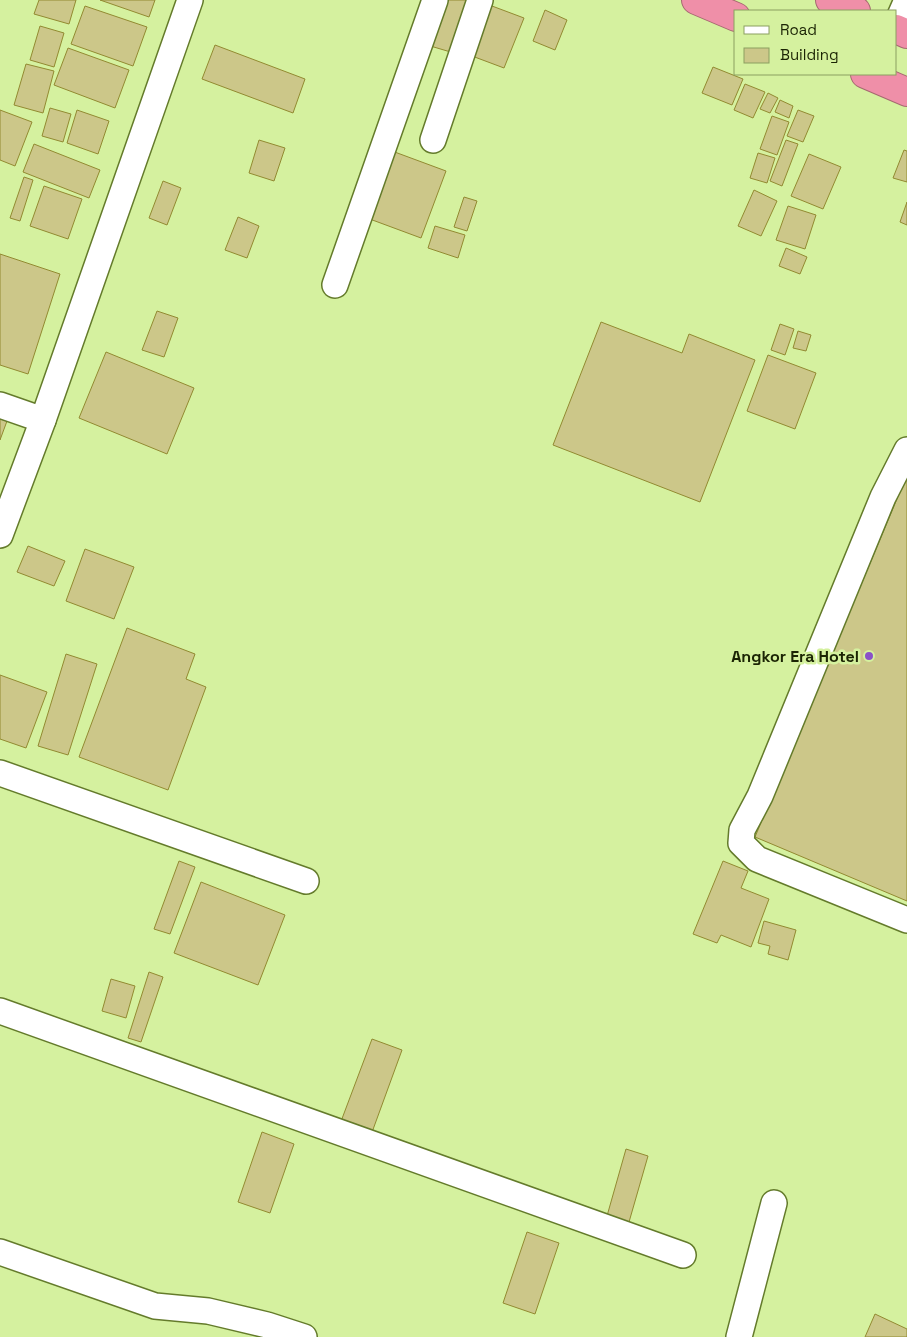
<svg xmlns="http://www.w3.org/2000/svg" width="907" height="1337" font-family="'Space Grotesk',sans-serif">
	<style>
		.building { fill: #ccc789; stroke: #928a31 }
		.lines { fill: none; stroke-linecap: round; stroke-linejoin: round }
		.minor-casing { stroke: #647b2b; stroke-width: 28 }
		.highway-casing { stroke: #a56a6f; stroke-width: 30 }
		.minor { stroke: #fff; stroke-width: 25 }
		.highway { stroke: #ef8fa8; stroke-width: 28 }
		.poi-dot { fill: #8b51c8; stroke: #d5f19f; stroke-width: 2 }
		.labels { text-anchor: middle; stroke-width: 5; stroke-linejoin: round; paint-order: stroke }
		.poi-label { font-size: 16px; font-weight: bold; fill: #1b2404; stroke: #d5f19f; text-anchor: end }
	</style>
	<rect width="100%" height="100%" fill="#d5f19f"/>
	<!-- building -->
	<g class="building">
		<path d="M39 0H76L69 24 34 14Z"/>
		<path d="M100 0H155L149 17Z"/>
		<path d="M442 0H472L454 53 427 45Z"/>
		<path d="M484 3 524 18 504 68 464 53Z"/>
		<path d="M85 6 147 27 133 66 71 44Z"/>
		<path d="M545 10 567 20 555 50 533 41Z"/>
		<path d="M40 26 64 33 54 67 30 60Z"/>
		<path d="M215 45 305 79 293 113 202 79Z"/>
		<path d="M68 48 129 70 115 108 54 85Z"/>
		<path d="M26 64 54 71 43 113 14 105Z"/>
		<path d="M713 67 743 79 732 105 702 93Z"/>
		<path d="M745 84 765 92 753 118 734 110Z"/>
		<path d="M768 93 778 98 770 113 760 109Z"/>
		<path d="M780 100 793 106 789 118 775 112Z"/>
		<path d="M50 108 71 114 63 142 42 136Z"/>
		<path d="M0 110 32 122 15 166 0 160Z"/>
		<path d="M77 110 109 121 98 154 67 143Z"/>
		<path d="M798 110 814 116 803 142 787 136Z"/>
		<path d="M772 116 789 122 777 155 760 149Z"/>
		<path d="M259 140 285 148 274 181 249 173Z"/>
		<path d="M786 140 798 144 782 186 770 181Z"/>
		<path d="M34 144 100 170 89 198 23 172Z"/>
		<path d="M904 150 907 151V182L893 178Z"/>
		<path d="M392 151 446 171 421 238 367 218Z"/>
		<path d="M758 153 775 158 767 183 750 178Z"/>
		<path d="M809 154 841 167 823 209 791 196Z"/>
		<path d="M24 177 33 180 20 221 10 218Z"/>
		<path d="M163 181 181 188 167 225 149 218Z"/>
		<path d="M44 186 82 199 68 239 30 226Z"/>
		<path d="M754 190 777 201 761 236 738 226Z"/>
		<path d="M464 197 477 201 467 231 454 227Z"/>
		<path d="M907 202V225L900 222Z"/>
		<path d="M788 206 816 215 805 249 776 240Z"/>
		<path d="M238 217 259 226 247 258 225 250Z"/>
		<path d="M435 226 465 235 458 258 428 248Z"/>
		<path d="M786 248 807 257 800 274 779 266Z"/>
		<path d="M0 254 60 274 28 374 0 365Z"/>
		<path d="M157 311 178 318 164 357 142 350Z"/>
		<path d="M601 322 682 353 689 334 755 360 700 502 553 445Z"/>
		<path d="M780 324 794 329 785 355 771 350Z"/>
		<path d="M798 331 811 335 806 351 793 348Z"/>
		<path d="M106 352 194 388 167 454 79 418Z"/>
		<path d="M768 355 816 373 795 429 747 411Z"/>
		<path d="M0 419 7 421 0 440Z"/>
		<path d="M907 475V901L755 837Z"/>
		<path d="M28 546 65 561 54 586 17 572Z"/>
		<path d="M85 549 134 567 114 619 66 601Z"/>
		<path d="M127 628 195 654 186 679 206 687 168 790 79 757Z"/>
		<path d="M66 654 97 664 68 755 38 746Z"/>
		<path d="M0 675 47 692 26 748 0 739Z"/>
		<path d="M179 861 195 867 170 934 154 929Z"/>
		<path d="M723 861 748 871 741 888 769 899 751 947 721 935 717 943 693 934Z"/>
		<path d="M201 882 285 915 258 985 174 953Z"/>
		<path d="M764 921 796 930 788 960 768 954 770 946 758 943Z"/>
		<path d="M149 972 163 977 141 1042 128 1038Z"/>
		<path d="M111 979 135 986 126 1018 102 1011Z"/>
		<path d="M372 1039 402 1050 371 1135 340 1124Z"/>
		<path d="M262 1132 294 1144 270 1213 238 1202Z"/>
		<path d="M626 1149 648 1156 627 1229 605 1223Z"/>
		<path d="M527 1232 559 1243 535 1314 503 1303Z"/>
		<path d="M875 1314 907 1329V1337H865Z"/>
	</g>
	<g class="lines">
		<!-- minor casing -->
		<g class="minor-casing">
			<g id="minor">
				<path d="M896 25 907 0"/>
				<path d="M433 140 480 0"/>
				<path d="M335 285 435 0"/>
				<path d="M0 405 43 420"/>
				<path d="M907 450 883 497 760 796 742 830 741 843 757 859 907 920"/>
				<path d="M0 535 43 420 190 0"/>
				<path d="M0 773 306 881"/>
				<path d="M0 1011 683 1255"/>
				<path d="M0 1252 155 1306 208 1311 267 1325 304 1337"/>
				<path d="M739 1337 774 1203"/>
			</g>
		</g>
		<!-- highway casing -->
		<g class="highway-casing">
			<g id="highway">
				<path d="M696 0 736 17"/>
				<path d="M830 0 856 11"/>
				<path d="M896 29 907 34"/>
				<path d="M865 74 907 92"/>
			</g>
		</g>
		<!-- minor -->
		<use href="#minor" class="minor"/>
		<!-- highway -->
		<use href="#highway" class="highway"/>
	</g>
	<!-- markers -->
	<circle class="poi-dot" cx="869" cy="656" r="5"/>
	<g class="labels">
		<!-- poi labels -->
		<g class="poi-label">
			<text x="859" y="662">Angkor Era Hotel</text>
		</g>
	</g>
	<!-- legend -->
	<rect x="734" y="10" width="162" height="65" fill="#d5f19f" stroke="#8b9f61"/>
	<rect x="744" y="26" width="25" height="8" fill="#ffffff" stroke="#8b9f61"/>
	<text x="780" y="35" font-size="15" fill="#1b2404">Road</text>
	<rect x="744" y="48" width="25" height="15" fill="#ccc789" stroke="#8b9f61"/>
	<text x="780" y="60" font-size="15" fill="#1b2404">Building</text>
</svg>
